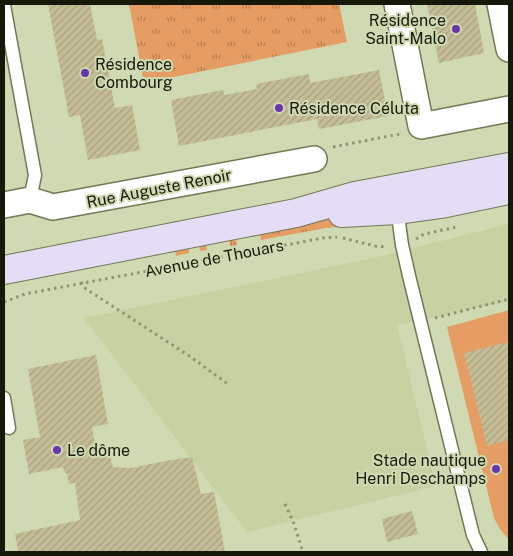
<svg xmlns="http://www.w3.org/2000/svg" width="513" height="556" font-family="'Public Sans',sans-serif">
	<style>
		.built { fill: #c6d2a2 }
		.grass { fill: url(#grass-tufts) }
		.pitch { fill: #e59d63 }
		.building { fill: url(#building-hatch) }
		.lines { fill: none; stroke-linecap: round; stroke-linejoin: round }
		.lane-casing { stroke: #707954; stroke-width: 15 }
		.street-casing { stroke: #707954; stroke-width: 28 }
		.secondary-casing { stroke: #707954; stroke-width: 30 }
		.path { stroke: #8d9475; stroke-width: 3; stroke-dasharray: 2.5 4; stroke-linecap: butt }
		.lane { stroke: #fff; stroke-width: 12 }
		.street { stroke: #fff; stroke-width: 25 }
		.secondary { stroke: #e5dcf6; stroke-width: 28 }
		.poi-dot { fill: #6935ac; stroke: #d0dab2; stroke-width: 2 }
		.labels { text-anchor: middle; stroke-width: 4; stroke-linejoin: round; paint-order: stroke }
		.poi-label { font-size: 16px; fill: #16190a; stroke: #d0dab2; text-anchor: start }
		.street-label { font-size: 16px; fill: #16190a; stroke: #d0dab2 }
	</style>
	<defs>
		<pattern id="grass-tufts" width="24" height="20" patternUnits="userSpaceOnUse" patternTransform="scale(1.25)"><rect width="24" height="20" fill="#e59d63"/><path d="M3 7l-1-3M5 7V3M7 7l1-3M15 17l-1-3M17 17v-4M19 17l1-3" fill="none" stroke="#b97f50"/></pattern>
		<pattern id="building-hatch" width="6" height="6" patternUnits="userSpaceOnUse" patternTransform="scale(1.25)"><rect width="6" height="6" fill="#c5bd95"/><path d="M-1 1l2-2M0 6l6-6M5 7l2-2" fill="none" stroke="#a8a27f"/></pattern>
	</defs>
	<rect width="100%" height="100%" fill="#d0dab2"/>
	<!-- built -->
	<path class="built" d="M509 224V301L397 325 436 486 247 532 84 318 378 257Z"/>
	<!-- grass -->
	<g class="grass">
		<path d="M129 4H339L347 42 144 83Z"/>
		<path d="M348 217 347 226 326 228 261 240 260 235 236 239 237 245 230 246 229 240 206 245 207 250 200 251 199 246 189 248V253L176 256 174 246 323 219Z"/>
	</g>
	<!-- pitch -->
	<path class="pitch" d="M509 310V540L500 529 494 518 447 327Z"/>
	<!-- building -->
	<g class="building">
		<path d="M48 4H90L97 40 102 39 115 108 132 105 140 150 88 160 80 115 69 117Z"/>
		<path d="M427 4H475L484 53 439 63Z"/>
		<path d="M379 70 388 116 319 129 317 119 179 146 171 100 223 90 224 95 257 89 256 84 309 74 310 83Z"/>
		<path d="M509 342V440L487 446 464 353Z"/>
		<path d="M96 355 108 424 92 427 97 457 110 455 113 467 131 468 171 460 192 457 201 494 214 492 225 552H18L15 534 80 520 75 483 69 484 67 473H65L63 467 29 474 23 440 40 437 28 369Z"/>
		<path d="M412 511 418 534 387 542 382 519Z"/>
	</g>
	<g class="lines">
		<!-- lane casing -->
		<g class="lane-casing">
			<g id="lane">
				<path d="M4 5 35 175 30 200"/>
				<path d="M397 208 402 245 410 280 473 535 481 552"/>
				<path d="M4 398 9 428"/>
			</g>
		</g>
		<!-- street casing -->
		<g class="street-casing">
			<g id="street">
				<path d="M397 4 421 126 509 109"/>
				<path d="M500 4 509 49"/>
				<path d="M4 205 30 200 53 207 314 159"/>
			</g>
		</g>
		<!-- secondary casing -->
		<g class="secondary-casing">
			<g id="secondary">
				<path d="M342 213 398 210 441 204 509 190"/>
				<path d="M4 270 296 213 355 196 509 167"/>
			</g>
		</g>
		<!-- path -->
		<g class="path">
			<path d="M333 147 400 134"/>
			<path d="M343 238 375 246 386 247"/>
			<path d="M416 239 424 234 457 227"/>
			<path d="M81 282 86 289 188 355 228 384"/>
			<path d="M4 302 25 294 323 238 337 237"/>
			<path d="M435 318 509 299"/>
			<path d="M285 504 293 521 303 552"/>
		</g>
		<!-- lane -->
		<use href="#lane" class="lane"/>
		<!-- street -->
		<use href="#street" class="street"/>
		<!-- secondary -->
		<use href="#secondary" class="secondary"/>
	</g>
	<!-- markers -->
	<g class="poi-dot">
		<circle cx="456" cy="29" r="5"/>
		<circle cx="85" cy="73" r="5"/>
		<circle cx="279" cy="108" r="5"/>
		<circle cx="57" cy="450" r="5"/>
		<circle cx="496" cy="469" r="5"/>
	</g>
	<g class="labels">
		<!-- poi labels -->
		<g class="poi-label">
			<text x="446" y="26" text-anchor="end">Résidence<tspan x="446" dy="18">Saint-Malo</tspan></text>
			<text x="95" y="70">Résidence<tspan x="95" dy="18">Combourg</tspan></text>
			<text x="289" y="114">Résidence Céluta</text>
			<text x="67" y="456">Le dôme</text>
			<text x="486" y="466" text-anchor="end">Stade nautique<tspan x="486" dy="18">Henri Deschamps</tspan></text>
		</g>
		<!-- street labels -->
		<g class="street-label">
			<text transform="translate(159 188) rotate(-11)" y="6">Rue Auguste Renoir</text>
			<text transform="translate(214 258) rotate(-11)" y="6">Avenue de Thouars</text>
		</g>
	</g>
	<!-- border -->
	<rect width="513" height="556" fill="none" stroke="#16190a" stroke-width="10"/>
</svg>
